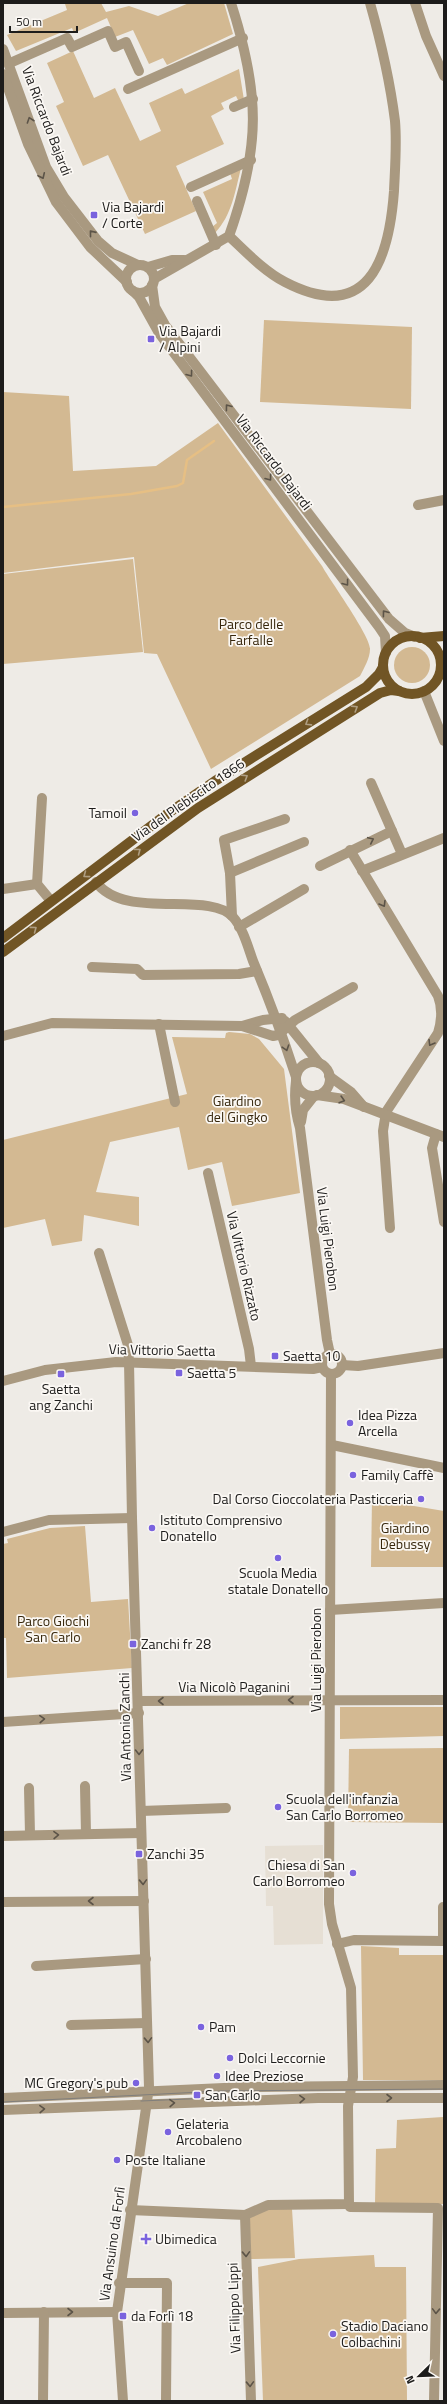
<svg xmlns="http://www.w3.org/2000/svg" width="447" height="2404" font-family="'Titillium Web',sans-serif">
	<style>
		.built { fill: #e6dfd4 }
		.green { fill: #d3b992 }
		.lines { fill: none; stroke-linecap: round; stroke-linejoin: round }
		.stream { stroke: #e6bf84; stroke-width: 2.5 }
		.minor { stroke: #a99980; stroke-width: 10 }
		.major { stroke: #715525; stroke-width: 10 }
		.tram { stroke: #807e7b; stroke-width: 1 }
		.oneway { stroke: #5c5448 }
		.oneway2 { stroke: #af9e82 }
		.poi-dot { fill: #7a63de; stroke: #fbf8f4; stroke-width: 1.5 }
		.labels { text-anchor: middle; stroke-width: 3.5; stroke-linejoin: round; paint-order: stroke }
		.street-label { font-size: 14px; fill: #1d1c1b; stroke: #fbf8f4 }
		.poi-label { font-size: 14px; fill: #1d1c1b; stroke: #fbf8f4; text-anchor: start }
		.park-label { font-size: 14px; fill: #37270c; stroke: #fbf8f4 }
	</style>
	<rect width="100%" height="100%" fill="#eeebe6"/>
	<!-- built -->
	<path class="built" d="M323 1845V1944L274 1945 273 1906H266L265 1846Z"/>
	<!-- green -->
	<g class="green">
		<path d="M67 3H101L106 12 129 6 158 16 189 3H224L233 34 167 65 163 58 149 64 133 30 115 37 107 18 74 33 72 28 16 51 7 35 67 10 65 4Z"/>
		<path d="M73 51 94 98 115 88 140 141 161 131 149 103 182 88 185 94 239 69 244 100 239 102 236 96 221 103 224 109 211 116 224 144 176 166 196 211 145 234 108 155 83 166 56 106 64 102 47 63Z"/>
		<path d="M241 168C235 192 232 215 215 233L212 227 217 223 203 192 232 179 230 173Z"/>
		<path d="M264 320 412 327 411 409 260 402Z"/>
		<path d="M3 392 69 396 73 471 156 466 218 423 322 566C331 582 371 637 370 649 370 658 364 668 360 676L211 769 157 654 144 653 134 557 3 573Z"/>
		<path d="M133 559 143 652 3 664V574Z"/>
		<circle cx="412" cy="665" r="18"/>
		<path d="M229 1032 250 1034 259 1039 284 1069 300 1193 232 1206 222 1162 188 1170 179 1127 110 1142 96 1192 139 1197V1226L84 1215 82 1241 52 1246 45 1219 3 1228V1140L187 1094 172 1037 225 1038 226 1033Z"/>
		<path d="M372 1499 444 1511V1567H371Z"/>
		<path d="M85 1526 91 1602 128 1599 132 1668 7 1678 6 1638H3V1544L8 1543 7 1539 50 1528Z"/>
		<path d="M340 1707H444V1736L340 1739Z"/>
		<path d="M444 1748V1823L348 1822 349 1749Z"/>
		<path d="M361 1946 399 1948V1955H444V2080H363Z"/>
		<path d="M443 2117 444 2204H375L376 2149 396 2148 397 2120Z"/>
		<path d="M267 2209H292L295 2258 251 2259 249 2217Z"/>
		<path d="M374 2255 375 2267H406L407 2401H263L258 2267 299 2259Z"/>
	</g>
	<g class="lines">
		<!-- stream -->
		<path class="stream" d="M3 507 131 494 177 486 183 483 187 460 214 441"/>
		<!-- minor -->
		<g class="minor">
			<path d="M415 3 426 36 444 76"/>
			<path d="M3 49 46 167 64 197 98 241 112 253 138 265"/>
			<path d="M10 63 67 38 72 47 108 31 115 47 126 42 139 71"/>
			<path d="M3 74 28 144 56 202 90 247 127 282"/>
			<path d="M128 89 243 38"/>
			<path d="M234 107 253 99"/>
			<path d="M191 187 251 160"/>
			<path d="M197 201 216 245"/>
			<path d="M229 236C246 252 265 272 285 282 368 325 389 260 394 191 395 168 397 144 395 121 390 81 381 42 370 3"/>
			<circle cx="140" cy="279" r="14"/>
			<path d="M148 267 172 260H184"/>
			<path d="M154 279 229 236C261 146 260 93 231 3"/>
			<path d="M152 285 155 307 165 325 389 619 405 633 415 637"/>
			<path d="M133 291 139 297 159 333 379 627 385 636 386 653"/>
			<path d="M418 505 444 500"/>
			<path d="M424 691 444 741"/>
			<path d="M371 783 402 854"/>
			<path d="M350 850 438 996C443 1009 442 1020 438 1033L386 1112 383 1131 390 1228"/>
			<path d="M320 866 392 831"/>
			<path d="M362 871 444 838"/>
			<path d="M230 873 304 842"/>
			<path d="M96 882C124 921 209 890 233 917 243 928 248 947 253 961 269 999 283 1037 296 1077"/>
			<path d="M37 884 42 798"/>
			<path d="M3 889 37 884 51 901"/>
			<path d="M232 916 230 873 224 840 285 819"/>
			<path d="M239 927 304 889"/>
			<path d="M92 967 137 969 143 975 239 974 257 971"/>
			<path d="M285 1021 319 1063"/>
			<path d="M159 1024 175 1102"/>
			<path d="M242 1026 263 1020 282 1018"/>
			<path d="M3 1036 52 1023 242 1026 273 1036 278 1035 295 1020 353 987"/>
			<circle cx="313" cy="1079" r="17"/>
			<path d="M329 1076 351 1092 364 1107"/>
			<path d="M296 1081C294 1097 295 1112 300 1128L327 1340 330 1354"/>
			<path d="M317 1095 344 1099 444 1137"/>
			<path d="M301 1122 303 1110 314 1096"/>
			<path d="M436 1134 432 1148 444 1222"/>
			<path d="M208 1173 249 1349 251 1366"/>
			<path d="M99 1253 128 1345 129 1362 132 1518 149 2087 117 2312 123 2401"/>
			<circle cx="332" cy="1364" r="10"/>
			<path d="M342 1365 358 1366 444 1353"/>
			<path d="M3 1381 45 1370 116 1362 313 1369 322 1367"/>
			<path d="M332 1445 444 1468"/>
			<path d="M3 1532 49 1520 132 1518"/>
			<path d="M330 1610 444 1603"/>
			<path d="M138 1701 444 1700"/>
			<path d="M3 1722 139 1713"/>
			<path d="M85 1786 86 1834"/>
			<path d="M29 1788 30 1835"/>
			<path d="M141 1811 226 1808"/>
			<path d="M3 1836 141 1833"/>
			<path d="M3 1902 144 1901"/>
			<path d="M337 1944 354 1940 443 1941V1907"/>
			<path d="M36 1966 146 1959"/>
			<path d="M71 2025 147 2023"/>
			<path d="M3 2098 246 2087 444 2085"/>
			<path d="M3 2110 318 2098H444"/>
			<path d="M350 2207 438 2208 434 2401"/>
			<path d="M130 2210 245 2215 268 2205 349 2204 348 2106 353 2077 351 1988 332 1924 329 1904 331 1374"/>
			<path d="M245 2215 251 2401"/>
			<path d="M119 2283H167L166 2401"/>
			<path d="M3 2313 117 2312"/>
			<path d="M43 2401 44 2312"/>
		</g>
		<!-- major -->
		<g class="major">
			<circle cx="412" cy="665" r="29"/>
			<path d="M420 638 444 636"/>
			<path d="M3 938 167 814 215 781 366 687 379 674 383 667"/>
			<path d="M3 952 198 808 380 693 391 690 399 691"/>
		</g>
		<!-- tram -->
		<g class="tram">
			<path d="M141 2101 259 2096"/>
			<path d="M3 2102 221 2091 444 2089"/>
		</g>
	</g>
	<!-- one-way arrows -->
	<defs><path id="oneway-chevron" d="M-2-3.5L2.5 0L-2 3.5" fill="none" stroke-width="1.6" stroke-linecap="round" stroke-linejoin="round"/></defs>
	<g class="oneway">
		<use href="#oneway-chevron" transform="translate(30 120) rotate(-109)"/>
		<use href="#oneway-chevron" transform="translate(42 176) rotate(65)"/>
		<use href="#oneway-chevron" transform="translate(92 233) rotate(-129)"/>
		<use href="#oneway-chevron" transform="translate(190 374) rotate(53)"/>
		<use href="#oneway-chevron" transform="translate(228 407) rotate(-127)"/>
		<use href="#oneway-chevron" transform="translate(269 478) rotate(53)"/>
		<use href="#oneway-chevron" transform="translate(346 583) rotate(53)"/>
		<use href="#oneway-chevron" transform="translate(385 613) rotate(-127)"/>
		<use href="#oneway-chevron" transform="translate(371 840) rotate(-25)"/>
		<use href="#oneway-chevron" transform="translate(383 904) rotate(59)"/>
		<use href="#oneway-chevron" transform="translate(431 1043) rotate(121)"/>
		<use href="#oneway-chevron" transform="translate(286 1048) rotate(72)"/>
		<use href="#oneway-chevron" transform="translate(342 1100) rotate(16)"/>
		<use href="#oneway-chevron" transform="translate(291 1700) rotate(180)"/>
		<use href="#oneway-chevron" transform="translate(161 1701) rotate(180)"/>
		<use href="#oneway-chevron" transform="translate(42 1719) rotate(-3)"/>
		<use href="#oneway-chevron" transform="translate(139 1752) rotate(89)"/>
		<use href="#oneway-chevron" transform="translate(56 1835) rotate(-1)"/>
		<use href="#oneway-chevron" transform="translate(143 1882) rotate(88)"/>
		<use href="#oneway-chevron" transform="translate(91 1901) rotate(180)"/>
		<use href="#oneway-chevron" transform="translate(148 2040) rotate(88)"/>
		<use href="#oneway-chevron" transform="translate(389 2098)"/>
		<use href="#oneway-chevron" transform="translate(302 2099) rotate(-2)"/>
		<use href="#oneway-chevron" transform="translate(172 2103) rotate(-2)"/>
		<use href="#oneway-chevron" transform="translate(42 2109) rotate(-2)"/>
		<use href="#oneway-chevron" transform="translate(246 2254) rotate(88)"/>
		<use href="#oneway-chevron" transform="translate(436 2311) rotate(92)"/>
		<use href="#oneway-chevron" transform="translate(70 2312)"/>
		<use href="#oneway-chevron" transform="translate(250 2384) rotate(88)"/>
	</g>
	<g class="oneway2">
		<use href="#oneway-chevron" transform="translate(355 708) rotate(-32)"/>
		<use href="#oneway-chevron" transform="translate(308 723) rotate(148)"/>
		<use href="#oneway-chevron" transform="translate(245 777) rotate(-32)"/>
		<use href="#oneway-chevron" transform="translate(138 851) rotate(-37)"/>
		<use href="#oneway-chevron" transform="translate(86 875) rotate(143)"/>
		<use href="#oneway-chevron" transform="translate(34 929) rotate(-37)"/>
	</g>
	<!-- markers -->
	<g class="poi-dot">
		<rect x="90" y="211" width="8" height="8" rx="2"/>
		<rect x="147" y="335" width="8" height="8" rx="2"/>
		<circle cx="135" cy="813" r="4"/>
		<rect x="271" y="1352" width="8" height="8" rx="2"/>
		<rect x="175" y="1369" width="8" height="8" rx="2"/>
		<rect x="57" y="1370" width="8" height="8" rx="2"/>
		<circle cx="350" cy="1423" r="4"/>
		<circle cx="353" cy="1475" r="4"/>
		<circle cx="421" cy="1499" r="4"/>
		<circle cx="152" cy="1528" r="4"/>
		<circle cx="278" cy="1558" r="4"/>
		<rect x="129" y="1640" width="8" height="8" rx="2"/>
		<circle cx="278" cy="1807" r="4"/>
		<rect x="135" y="1850" width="8" height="8" rx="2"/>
		<circle cx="353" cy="1873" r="4"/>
		<circle cx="201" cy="2027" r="4"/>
		<circle cx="230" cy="2058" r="4"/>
		<circle cx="217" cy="2076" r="4"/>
		<circle cx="136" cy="2083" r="4"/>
		<rect x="193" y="2091" width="8" height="8" rx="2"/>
		<circle cx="168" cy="2132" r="4"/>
		<circle cx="117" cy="2160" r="4"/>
		<path d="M144 2233h4v4h4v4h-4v4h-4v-4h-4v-4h4z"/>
		<rect x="119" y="2312" width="8" height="8" rx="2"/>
		<circle cx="333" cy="2334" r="4"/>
	</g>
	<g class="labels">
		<!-- street labels -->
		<g class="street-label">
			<text transform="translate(47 121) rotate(69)" y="5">Via Riccardo Bajardi</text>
			<text transform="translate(274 462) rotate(53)" y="5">Via Riccardo Bajardi</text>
			<text transform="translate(188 800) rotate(-35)" y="5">Via del Plebiscito 1866</text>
			<text transform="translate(328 1239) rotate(83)" y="5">Via Luigi Pierobon</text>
			<text transform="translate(244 1266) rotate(77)" y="5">Via Vittorio Rizzato</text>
			<text transform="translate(162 1350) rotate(1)" y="5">Via Vittorio Saetta</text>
			<text transform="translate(316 1660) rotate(-90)" y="5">Via Luigi Pierobon</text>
			<text x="234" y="1692">Via Nicolò Paganini</text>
			<text transform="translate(125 1727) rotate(-91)" y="5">Via Antonio Zanchi</text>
			<text transform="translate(112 2244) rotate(-82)" y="5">Via Ansuino da Forlì</text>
			<text transform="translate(234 2308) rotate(-92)" y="5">Via Filippo Lippi</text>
		</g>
		<!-- poi labels -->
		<g class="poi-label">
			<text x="102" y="212">Via Bajardi<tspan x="102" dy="16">/ Corte</tspan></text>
			<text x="159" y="336">Via Bajardi<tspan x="159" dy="16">/ Alpini</tspan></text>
			<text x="127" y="818" text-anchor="end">Tamoil</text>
			<text x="283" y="1361">Saetta 10</text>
			<text x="187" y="1378">Saetta 5</text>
			<text x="61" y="1394" text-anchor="middle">Saetta<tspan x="61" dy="16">ang Zanchi</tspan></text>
			<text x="358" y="1420">Idea Pizza<tspan x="358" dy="16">Arcella</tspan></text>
			<text x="361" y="1480">Family Caffè</text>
			<text x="413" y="1504" text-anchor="end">Dal Corso Cioccolateria Pasticceria</text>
			<text x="160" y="1525">Istituto Comprensivo<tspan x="160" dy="16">Donatello</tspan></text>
			<text x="278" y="1578" text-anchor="middle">Scuola Media<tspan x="278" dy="16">statale Donatello</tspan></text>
			<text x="141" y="1649">Zanchi fr 28</text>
			<text x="286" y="1804">Scuola dell'infanzia<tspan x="286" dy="16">San Carlo Borromeo</tspan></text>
			<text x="147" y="1859">Zanchi 35</text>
			<text x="345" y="1870" text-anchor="end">Chiesa di San<tspan x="345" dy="16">Carlo Borromeo</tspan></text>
			<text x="209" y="2032">Pam</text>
			<text x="238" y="2063">Dolci Leccornie</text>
			<text x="225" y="2081">Idee Preziose</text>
			<text x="128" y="2088" text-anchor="end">MC Gregory's pub</text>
			<text x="205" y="2100">San Carlo</text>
			<text x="176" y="2129">Gelateria<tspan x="176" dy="16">Arcobaleno</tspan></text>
			<text x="125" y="2165">Poste Italiane</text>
			<text x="155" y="2244">Ubimedica</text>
			<text x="131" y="2321">da Forlì 18</text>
			<text x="341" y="2331">Stadio Daciano<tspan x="341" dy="16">Colbachini</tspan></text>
		</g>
		<!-- park labels -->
		<g class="park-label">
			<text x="251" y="629">Parco delle<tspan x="251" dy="16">Farfalle</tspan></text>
			<text x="237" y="1106">Giardino<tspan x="237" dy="16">del Gingko</tspan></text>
			<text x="405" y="1533">Giardino<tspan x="405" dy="16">Debussy</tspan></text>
			<text x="53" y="1626">Parco Giochi<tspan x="53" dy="16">San Carlo</tspan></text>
		</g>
	</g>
	<!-- border -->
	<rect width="447" height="2404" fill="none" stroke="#1d1c1b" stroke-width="8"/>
	<!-- north arrow -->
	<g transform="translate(419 2376) rotate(247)" stroke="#fbf8f4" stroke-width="3" paint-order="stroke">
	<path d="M0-3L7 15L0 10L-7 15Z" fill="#1d1c1b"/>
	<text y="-6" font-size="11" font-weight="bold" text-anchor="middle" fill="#1d1c1b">N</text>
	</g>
	<!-- scale -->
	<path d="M10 26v6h67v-6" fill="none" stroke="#1d1c1b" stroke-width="2"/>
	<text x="16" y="26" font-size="12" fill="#1d1c1b" stroke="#fbf8f4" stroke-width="3" paint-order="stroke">50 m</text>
</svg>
